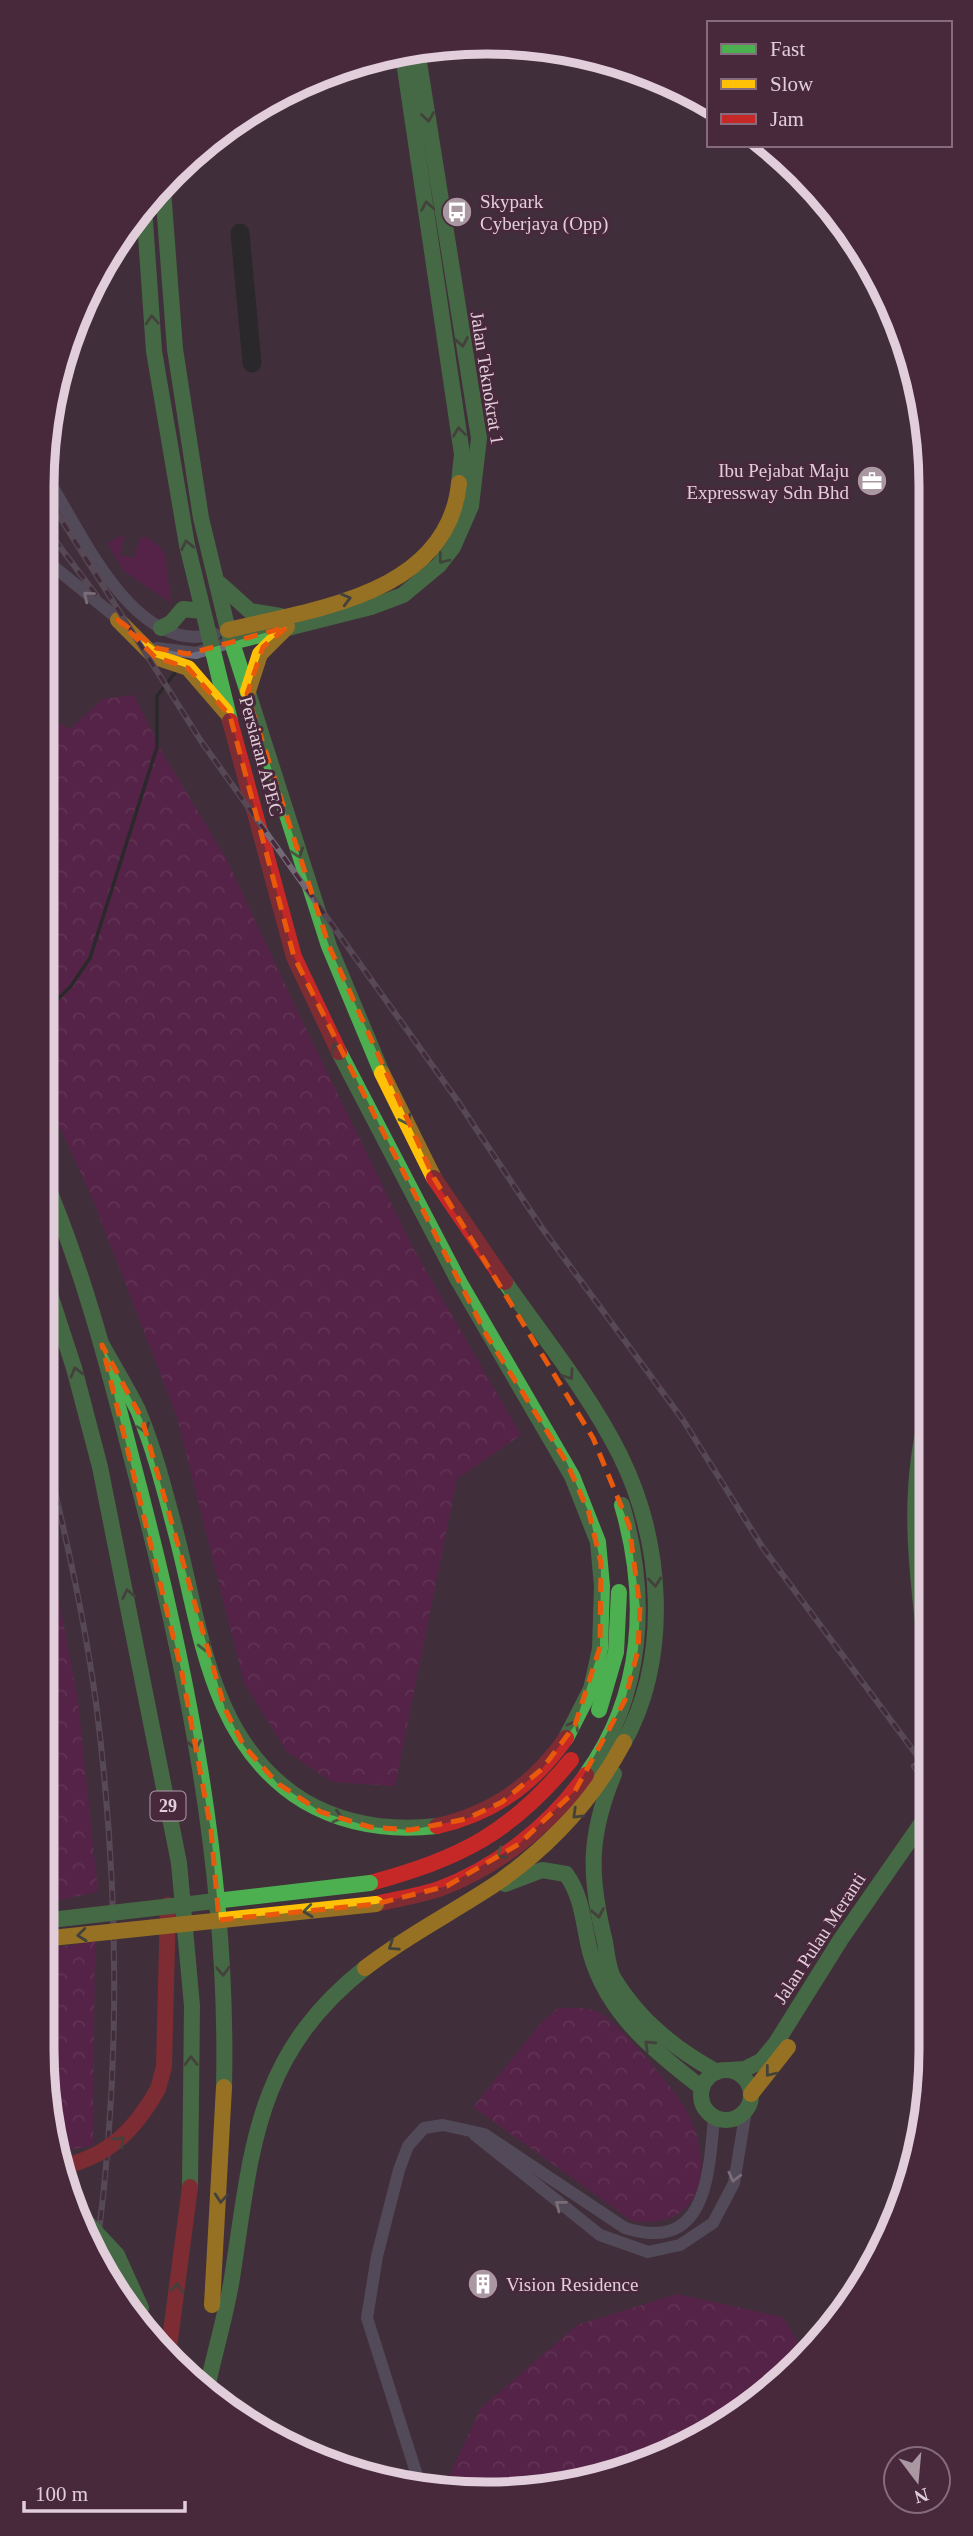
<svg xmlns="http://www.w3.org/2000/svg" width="973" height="2536" font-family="Georgia,serif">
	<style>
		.grass { fill: #721659 }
		.forest { fill: url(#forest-crowns) }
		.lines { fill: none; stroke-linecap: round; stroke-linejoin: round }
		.stream { stroke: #102018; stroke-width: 3.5 }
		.river { stroke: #102018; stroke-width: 19 }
		.street { stroke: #6c6a7e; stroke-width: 12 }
		.fast { stroke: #4caf50; stroke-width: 16 }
		.slow { stroke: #ffc107; stroke-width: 16 }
		.jam { stroke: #c62828; stroke-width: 16 }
		.rail-casing { stroke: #716976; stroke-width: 6 }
		.rail { stroke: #47293b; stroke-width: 3.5; stroke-dasharray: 10; stroke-linecap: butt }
		.fast-bridge { stroke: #4caf50; stroke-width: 16 }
		.slow-bridge { stroke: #ffc107; stroke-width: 16 }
		.jam-bridge { stroke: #c62828; stroke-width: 16 }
		.oneway { stroke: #495842 }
		.oneway2 { stroke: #c4b5c3 }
		.marked { fill: none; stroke: #e8590c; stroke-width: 5; stroke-dasharray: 14 9; stroke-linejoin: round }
		.labels { text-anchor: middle; stroke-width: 6; stroke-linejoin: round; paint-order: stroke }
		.shield { fill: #47293b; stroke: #b49caa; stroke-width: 2 }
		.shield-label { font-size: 18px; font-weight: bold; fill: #e2ceda }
		.poi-label { font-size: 19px; fill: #e2ceda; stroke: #47293b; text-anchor: start }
		.street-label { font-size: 19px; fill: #e2ceda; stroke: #47293b }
		.rim { fill: none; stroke: #e2ceda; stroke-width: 9 }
	</style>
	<defs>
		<pattern id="forest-crowns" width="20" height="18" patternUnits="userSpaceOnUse" patternTransform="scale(1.75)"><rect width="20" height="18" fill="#721659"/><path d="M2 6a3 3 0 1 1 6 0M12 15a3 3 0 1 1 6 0" fill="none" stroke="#863770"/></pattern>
	</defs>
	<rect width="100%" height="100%" fill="#40303a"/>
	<!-- grass -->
	<path class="grass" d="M124 535 120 555 134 558 140 538 146 537 160 547 165 555 171 603 124 571 107 543Z"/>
	<!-- forest -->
	<g class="forest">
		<path d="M134 695 161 750 226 858 296 1008 413 1248 521 1435 457 1479 395 1786 332 1782 287 1752 244 1683 177 1417 93 1200 42 1088V716L70 729 103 699Z"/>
		<path d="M42 1512 78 1700 98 1892 42 1903Z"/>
		<path d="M95 1941 93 2145 59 2152 42 2049V1950Z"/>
		<path d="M558 2008C571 2008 588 2006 600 2013 620 2025 677 2091 688 2113 714 2165 704 2231 632 2221L473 2107 541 2023Z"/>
		<path d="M677 2294 783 2317 804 2352 733 2419 574 2485 454 2489 446 2482 481 2408 577 2325Z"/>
	</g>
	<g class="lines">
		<!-- stream -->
		<path class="stream" d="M42 1015 71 986 90 958 157 747V696L175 673"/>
		<!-- river -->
		<path class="river" d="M240 233 252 363"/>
		<!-- street -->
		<g class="street">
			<path d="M44 473C80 527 132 658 215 634"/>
			<path d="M42 557 123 623"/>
			<path d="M157 648 196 653 232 642"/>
			<path d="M475 2135 600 2235 648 2252 680 2245 713 2223 734 2183 746 2110"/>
			<path d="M421 2488 367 2318 377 2256 399 2170 408 2146 424 2128 443 2125 484 2134 625 2228C707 2254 709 2174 714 2117"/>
		</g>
		<!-- fast -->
		<g class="fast">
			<path d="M403 55 462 454 459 483"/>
			<path d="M163 190 175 349 201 518 228 630 329 946 382 1073"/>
			<path d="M144 207 154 351 187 545 230 721"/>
			<path d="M220 584 250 611 280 616"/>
			<path d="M161 628 171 623 183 609 202 611"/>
			<path d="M232 642 371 607 403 595 439 565 453 547 471 506 479 438 417 50"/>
			<path d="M339 1052 458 1280"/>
			<path d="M42 1174C81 1263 107 1362 131 1456 186 1663 229 1872 224 2087"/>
			<path d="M42 1270 74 1368 100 1467 179 1863 192 2006 190 2187"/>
			<path d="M458 1280 572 1476 598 1542 602 1586 600 1649 591 1689 566 1738"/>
			<path d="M505 1282C544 1338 589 1393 620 1455 663 1542 671 1656 624 1742"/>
			<path d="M102 1345C114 1367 127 1388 138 1410 153 1446 163 1484 173 1522 201 1622 206 1741 304 1801 345 1825 391 1831 437 1826"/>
			<path d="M929 1409C903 1500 920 1592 930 1684"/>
			<path d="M599 1710 616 1652 619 1592"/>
			<path d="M614 1774C588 1836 589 1877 605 1942 607 1954 608 1969 614 1979 640 2021 675 2049 717 2072"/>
			<path d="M586 1775C644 1695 649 1597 622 1505"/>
			<path d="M505 1884 542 1870 566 1874C584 1899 583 1927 591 1955 608 2014 655 2052 702 2088"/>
			<path d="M729 2070 745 2069 761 2061 776 2043 841 1939 930 1811"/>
			<circle cx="726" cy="2095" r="25"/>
			<path d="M207 2388C215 2351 226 2315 232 2278 252 2150 254 2056 365 1968"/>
		</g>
		<!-- slow -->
		<g class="slow">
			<path d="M118 620 155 657 188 668 226 712"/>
			<path d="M228 630C315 609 448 594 459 483"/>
			<path d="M248 691 260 654 287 627"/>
			<path d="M382 1073 434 1178"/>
			<path d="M365 1968C407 1935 456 1911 500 1881 552 1844 594 1798 624 1742"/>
			<path d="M751 2094 788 2047"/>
			<path d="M212 2305 224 2087"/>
		</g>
		<!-- jam -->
		<g class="jam">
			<path d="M230 721 294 957 339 1052"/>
			<path d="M434 1178 505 1282"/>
			<path d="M437 1826C493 1813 533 1785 566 1738"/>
			<path d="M370 1883C461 1858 510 1834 571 1760"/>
			<path d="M376 1904C397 1899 418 1896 439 1889 496 1868 551 1825 586 1775"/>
			<path d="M158 2089 164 2067 168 1905"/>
			<path d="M168 2355 190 2187"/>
		</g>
		<!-- rail casing -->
		<g class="rail-casing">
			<g id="rail">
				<path d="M42 489 201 741 457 1100 542 1228 683 1420 763 1548 930 1773"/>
				<path d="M42 523 97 596"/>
				<path d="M42 1437C63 1524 84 1614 96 1703 119 1883 121 2067 97 2248"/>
				<path d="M914 1766 930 1789"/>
			</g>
		</g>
		<!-- rail -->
		<use href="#rail" class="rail"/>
		<!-- fast-bridge -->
		<g class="fast-bridge">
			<path d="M42 1921 370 1883"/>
			<path d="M78 2213 117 2255 141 2308"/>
		</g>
		<!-- slow-bridge -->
		<path class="slow-bridge" d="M42 1939 376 1904"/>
		<!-- jam-bridge -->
		<path class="jam-bridge" d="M61 2167C109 2156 134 2131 158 2089"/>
	</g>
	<!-- one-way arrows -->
	<defs><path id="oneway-chevron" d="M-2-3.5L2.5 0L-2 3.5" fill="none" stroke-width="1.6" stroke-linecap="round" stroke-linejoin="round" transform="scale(1.75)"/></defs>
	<g class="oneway">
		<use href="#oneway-chevron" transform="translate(428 117) rotate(81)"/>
		<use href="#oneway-chevron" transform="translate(427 206) rotate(-99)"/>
		<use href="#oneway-chevron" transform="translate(152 320) rotate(-94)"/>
		<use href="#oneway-chevron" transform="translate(462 342) rotate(80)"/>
		<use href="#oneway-chevron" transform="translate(459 432) rotate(-98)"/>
		<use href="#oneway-chevron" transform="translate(187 545) rotate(-102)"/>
		<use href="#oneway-chevron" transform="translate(443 559) rotate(128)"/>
		<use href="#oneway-chevron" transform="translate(346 599) rotate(-15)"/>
		<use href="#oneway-chevron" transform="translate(298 853) rotate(72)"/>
		<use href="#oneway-chevron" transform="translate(336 1048) rotate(-116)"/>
		<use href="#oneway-chevron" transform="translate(406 1120) rotate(64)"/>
		<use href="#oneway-chevron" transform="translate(76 1372) rotate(-105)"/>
		<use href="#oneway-chevron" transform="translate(569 1375) rotate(56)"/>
		<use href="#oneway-chevron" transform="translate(144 1428) rotate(72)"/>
		<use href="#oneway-chevron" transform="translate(655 1582) rotate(85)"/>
		<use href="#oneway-chevron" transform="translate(128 1594) rotate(-101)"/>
		<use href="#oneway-chevron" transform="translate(205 1647) rotate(76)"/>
		<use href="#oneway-chevron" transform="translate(574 1725) rotate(-60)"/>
		<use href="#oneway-chevron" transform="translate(195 1745) rotate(80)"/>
		<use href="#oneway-chevron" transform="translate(577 1814) rotate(136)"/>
		<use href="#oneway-chevron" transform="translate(338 1817) rotate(17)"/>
		<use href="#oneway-chevron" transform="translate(501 1854) rotate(150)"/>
		<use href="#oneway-chevron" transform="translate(308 1911) rotate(174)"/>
		<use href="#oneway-chevron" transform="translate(598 1913) rotate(80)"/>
		<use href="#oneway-chevron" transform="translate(82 1935) rotate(174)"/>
		<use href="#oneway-chevron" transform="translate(393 1946) rotate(146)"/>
		<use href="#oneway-chevron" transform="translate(223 1971) rotate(87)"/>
		<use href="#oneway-chevron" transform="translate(649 2045) rotate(-137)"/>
		<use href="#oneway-chevron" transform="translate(191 2061) rotate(-91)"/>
		<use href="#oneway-chevron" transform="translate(770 2072) rotate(128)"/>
		<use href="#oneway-chevron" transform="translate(120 2141) rotate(-42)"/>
		<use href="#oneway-chevron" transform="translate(221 2198) rotate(95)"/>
		<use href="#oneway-chevron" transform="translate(177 2288) rotate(-83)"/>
	</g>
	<g class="oneway2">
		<use href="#oneway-chevron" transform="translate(88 596) rotate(-140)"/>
		<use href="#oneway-chevron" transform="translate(734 2177) rotate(104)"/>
		<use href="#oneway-chevron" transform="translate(560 2205) rotate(-142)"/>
	</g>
	<!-- marked area -->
	<path d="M0 0H973V2536H0ZM118 620 156 648 188 654 287 627 263 647 247 694 329 946 434 1178 593 1438 629 1525 640 1608 638 1650 625 1700 575 1791 519 1844 447 1886 376 1904 219 1920 211 1830 182 1673 102 1345 142 1419 225 1709 244 1746 277 1783 321 1812 370 1827 410 1830 466 1819 502 1802 542 1769 575 1725 600 1647 601 1563 589 1513 567 1463 487 1336 294 957 230 716 188 668 155 657Z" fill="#40303a" fill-opacity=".55" fill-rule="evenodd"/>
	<path class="marked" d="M118 620 156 648 188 654 287 627 263 647 247 694 329 946 434 1178 593 1438 629 1525 640 1608 638 1650 625 1700 575 1791 519 1844 447 1886 376 1904 219 1920 211 1830 182 1673 102 1345 142 1419 225 1709 244 1746 277 1783 321 1812 370 1827 410 1830 466 1819 502 1802 542 1769 575 1725 600 1647 601 1563 589 1513 567 1463 487 1336 294 957 230 716 188 668 155 657Z"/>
	<!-- icons -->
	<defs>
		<g id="bus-disc" transform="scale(1.575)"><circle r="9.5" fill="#a997a2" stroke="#47293b"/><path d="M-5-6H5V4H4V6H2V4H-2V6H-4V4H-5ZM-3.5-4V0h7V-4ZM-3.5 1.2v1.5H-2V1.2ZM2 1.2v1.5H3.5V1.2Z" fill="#fff"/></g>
		<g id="office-disc" transform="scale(1.575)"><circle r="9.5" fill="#a997a2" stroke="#47293b"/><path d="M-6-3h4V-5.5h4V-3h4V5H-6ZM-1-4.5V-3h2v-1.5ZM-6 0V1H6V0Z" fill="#fff"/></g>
		<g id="building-disc" transform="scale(1.575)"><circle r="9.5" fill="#a997a2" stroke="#47293b"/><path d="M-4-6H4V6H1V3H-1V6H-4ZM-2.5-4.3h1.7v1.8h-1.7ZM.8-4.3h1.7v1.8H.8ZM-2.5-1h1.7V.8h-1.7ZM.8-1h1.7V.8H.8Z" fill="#fff"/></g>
	</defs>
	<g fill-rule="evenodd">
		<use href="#bus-disc" x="457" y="212"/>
		<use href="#office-disc" x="872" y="481"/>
		<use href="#building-disc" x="483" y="2284"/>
	</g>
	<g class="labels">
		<!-- shield labels -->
		<rect class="shield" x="150.5" y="1791.5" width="35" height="29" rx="5"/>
		<g class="shield-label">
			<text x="168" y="1812">29</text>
		</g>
		<!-- poi labels -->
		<g class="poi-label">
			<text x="480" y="208">Skypark<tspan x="480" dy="22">Cyberjaya (Opp)</tspan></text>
			<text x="849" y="477" text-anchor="end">Ibu Pejabat Maju<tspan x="849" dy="22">Expressway Sdn Bhd</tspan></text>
			<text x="506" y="2291">Vision Residence</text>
		</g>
		<!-- street labels -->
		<g class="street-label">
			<text transform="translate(488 378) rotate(81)" y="7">Jalan Teknokrat 1</text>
			<text transform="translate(262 756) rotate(75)" y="7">Persiaran APEC</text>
			<text transform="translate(819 1938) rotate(-57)" y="7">Jalan Pulau Meranti</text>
		</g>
	</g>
	<!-- crop -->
	<path d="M0 0H973V2536H0ZM486 54H487A432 432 0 0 1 919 486V2050A432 432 0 0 1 487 2482H486A432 432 0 0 1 54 2050V486A432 432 0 0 1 486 54Z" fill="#47293b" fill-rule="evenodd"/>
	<path class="rim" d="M486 54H487A432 432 0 0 1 919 486V2050A432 432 0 0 1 487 2482H486A432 432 0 0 1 54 2050V486A432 432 0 0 1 486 54Z"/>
	<!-- legend -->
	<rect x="707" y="21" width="245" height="126" fill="#47293b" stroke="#856b7b" stroke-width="2"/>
	<rect x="721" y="44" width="35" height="10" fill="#4caf50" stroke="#856b7b" stroke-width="2"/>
	<text x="770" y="56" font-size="21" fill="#e2ceda">Fast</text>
	<rect x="721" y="79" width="35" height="10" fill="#ffc107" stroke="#856b7b" stroke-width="2"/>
	<text x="770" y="91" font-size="21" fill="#e2ceda">Slow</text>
	<rect x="721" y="114" width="35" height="10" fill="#c62828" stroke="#856b7b" stroke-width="2"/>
	<text x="770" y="126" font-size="21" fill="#e2ceda">Jam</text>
	<!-- north arrow -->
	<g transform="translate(917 2480) rotate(164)"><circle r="33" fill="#47293b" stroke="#856b7b" stroke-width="2"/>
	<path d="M0-5L12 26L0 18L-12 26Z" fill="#a997a2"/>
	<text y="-10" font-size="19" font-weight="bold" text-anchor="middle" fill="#e2ceda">N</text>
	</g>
	<!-- scale -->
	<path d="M24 2501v10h161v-10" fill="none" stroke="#e2ceda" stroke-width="3.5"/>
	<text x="35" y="2501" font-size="21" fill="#e2ceda" stroke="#47293b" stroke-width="5" paint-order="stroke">100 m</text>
</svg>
